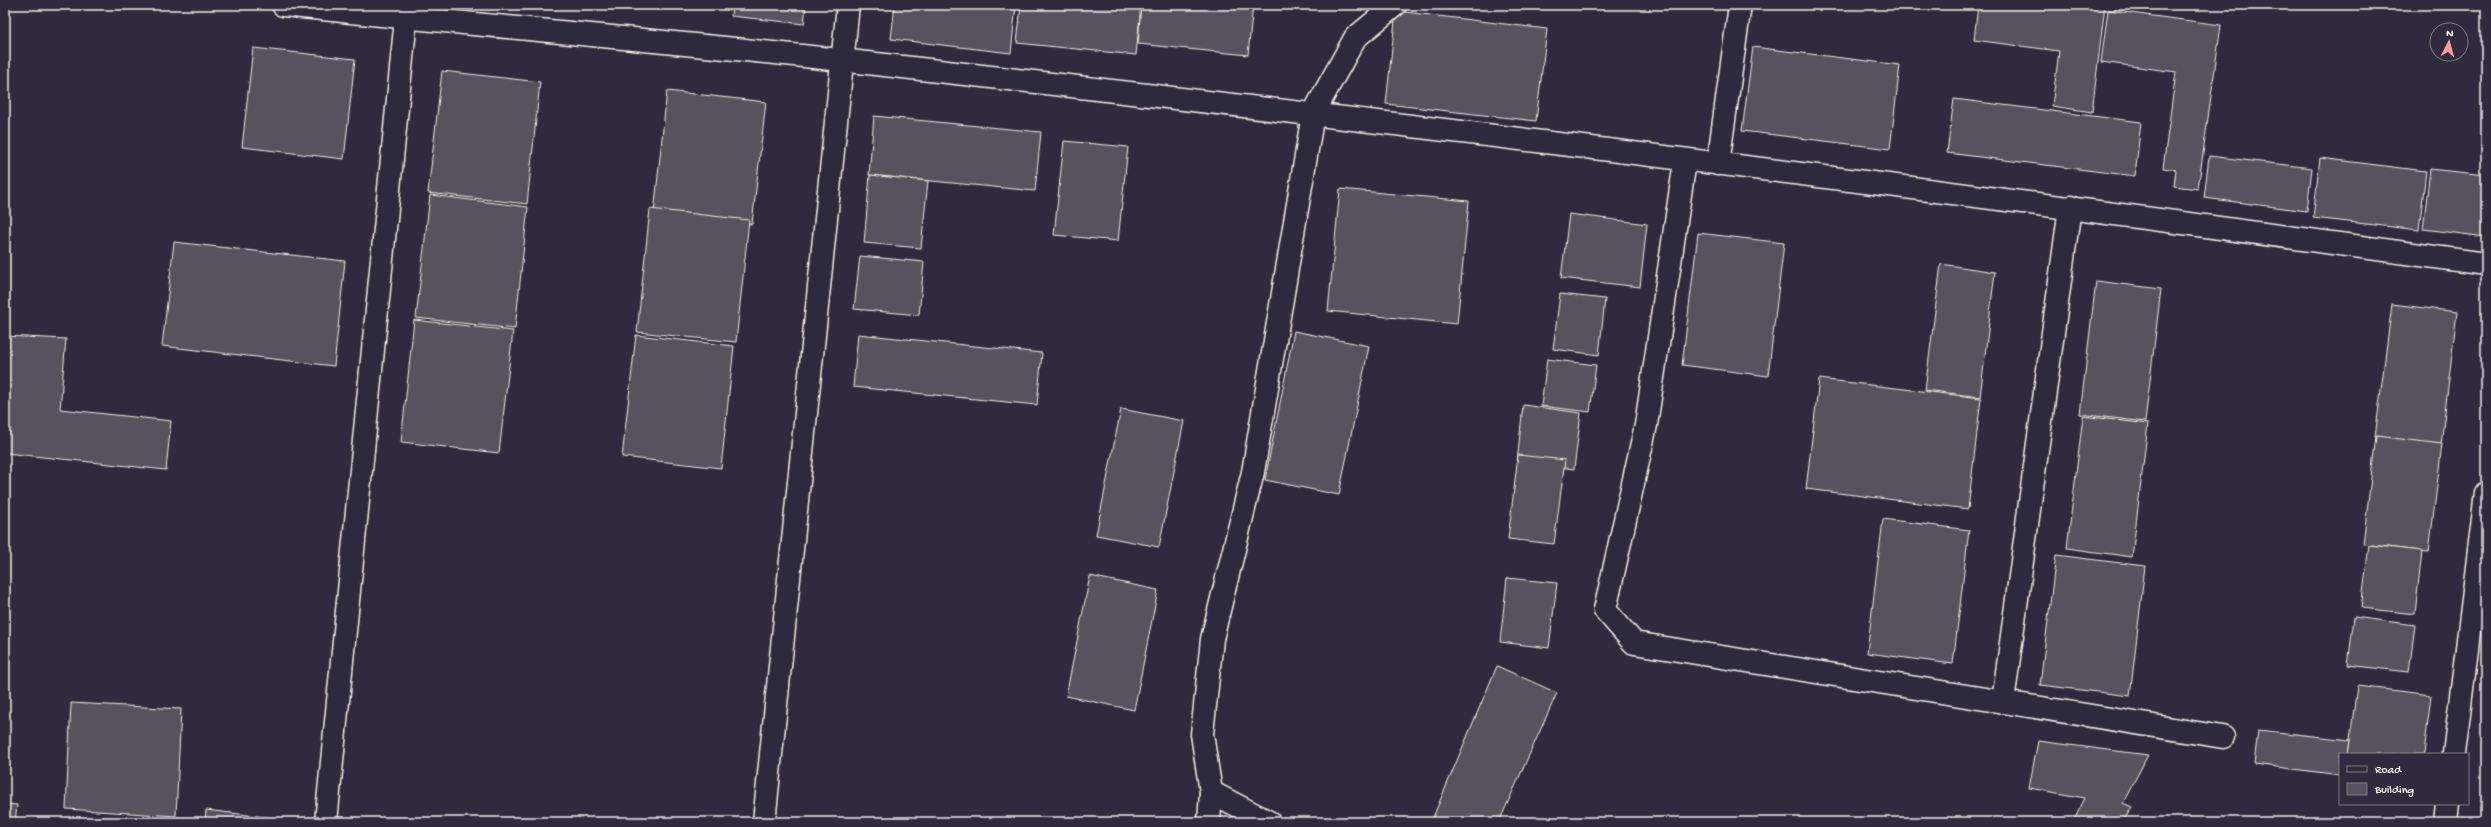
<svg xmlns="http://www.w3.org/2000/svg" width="2491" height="827" font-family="'Gochi Hand',sans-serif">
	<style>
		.building { fill: #56525f; stroke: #f4f1e8 }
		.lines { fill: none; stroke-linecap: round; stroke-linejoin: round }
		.street-casing { stroke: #f4f1e8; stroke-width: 25 }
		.street { stroke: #2f2a3d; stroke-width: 22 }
	</style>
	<rect width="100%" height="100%" fill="#2f2a3d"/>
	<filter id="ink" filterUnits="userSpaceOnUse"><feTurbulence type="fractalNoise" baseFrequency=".025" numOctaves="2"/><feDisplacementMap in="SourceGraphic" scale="8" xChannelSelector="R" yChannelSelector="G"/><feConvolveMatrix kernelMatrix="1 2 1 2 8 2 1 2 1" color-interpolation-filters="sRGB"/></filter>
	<g filter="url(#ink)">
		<!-- building -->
		<g class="building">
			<path d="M732 5H806L804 24 731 16Z"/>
			<path d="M895 5H1016L1011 53 891 39Z"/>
			<path d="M1021 5H1141L1136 55 1017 43Z"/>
			<path d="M1141 5H1253L1248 55 1138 44Z"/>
			<path d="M1978 5H2105L2092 112 2052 106 2059 51 1974 40Z"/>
			<path d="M2108 10 2221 25 2198 189 2174 186 2176 170 2163 168 2176 72 2101 62Z"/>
			<path d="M1396 11 1547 29 1536 121 1386 104Z"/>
			<path d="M1753 47 1900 65 1890 149 1742 131Z"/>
			<path d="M253 48 355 59 344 159 242 147Z"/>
			<path d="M442 71 540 82 527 204 428 193Z"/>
			<path d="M667 91 766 102 752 224 654 213Z"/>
			<path d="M1954 99 2141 122 2135 176 1947 153Z"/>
			<path d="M874 116 1041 132 1035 191 869 175Z"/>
			<path d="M1064 141 1128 147 1118 241 1054 235Z"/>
			<path d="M2209 156 2312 168 2307 211 2204 198Z"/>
			<path d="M2320 158 2426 171 2419 230 2313 218Z"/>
			<path d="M2430 169 2486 175V237L2423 229Z"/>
			<path d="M870 175 928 181 921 248 864 243Z"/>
			<path d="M1340 189 1469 201 1457 324 1328 311Z"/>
			<path d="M430 195 528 207 515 329 416 318Z"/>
			<path d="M650 209 749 220 736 342 637 332Z"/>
			<path d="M1569 214 1647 224 1640 287 1561 278Z"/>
			<path d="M1698 233 1784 243 1768 376 1682 365Z"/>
			<path d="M174 242 345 261 334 366 162 346Z"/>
			<path d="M860 256 924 262 919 315 854 309Z"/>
			<path d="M1941 264 1995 272 1980 397 1925 390Z"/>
			<path d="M2096 281 2161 289 2145 422 2080 414Z"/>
			<path d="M1560 294 1605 299 1599 355 1553 349Z"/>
			<path d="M2392 304 2457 312 2441 445 2375 437Z"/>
			<path d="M414 320 513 331 499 453 401 442Z"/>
			<path d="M1294 331 1369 346 1339 495 1265 480Z"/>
			<path d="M858 334 1042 353 1037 405 853 387Z"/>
			<path d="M636 335 734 346 721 468 622 457Z"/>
			<path d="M5 336 66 339 60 409 171 421 166 470 5 453Z"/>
			<path d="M1547 359 1596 365 1590 412 1541 406Z"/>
			<path d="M1819 379 1981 398 1968 509 1806 489Z"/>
			<path d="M1523 405 1581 413 1574 469 1517 462Z"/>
			<path d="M1121 409 1184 421 1159 547 1096 535Z"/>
			<path d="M2083 416 2148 424 2132 557 2067 548Z"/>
			<path d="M2376 436 2442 444 2429 552 2363 544Z"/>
			<path d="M1518 455 1565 460 1554 544 1508 539Z"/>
			<path d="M1883 519 1969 530 1953 664 1867 653Z"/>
			<path d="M2369 545 2422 551 2415 614 2361 608Z"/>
			<path d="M2056 555 2145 566 2130 696 2040 685Z"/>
			<path d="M1090 576 1158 590 1134 710 1066 696Z"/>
			<path d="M1507 578 1557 583 1549 648 1500 642Z"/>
			<path d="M2354 617 2415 625 2409 672 2348 665Z"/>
			<path d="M1497 666 1557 693 1499 822H1431Z"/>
			<path d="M2357 686 2431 695 2424 754H2348Z"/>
			<path d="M71 703 181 709 176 816 66 809Z"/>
			<path d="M2258 730 2350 740 2348 754H2340V775L2254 764Z"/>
			<path d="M2038 741 2148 755 2123 803 2132 807 2123 822H2073L2085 798 2029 788Z"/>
			<path d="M5 804 17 805 15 822H5Z"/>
			<path d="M206 810 273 818V822H205Z"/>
		</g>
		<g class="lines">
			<!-- street casing -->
			<g class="street-casing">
				<g id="street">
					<path d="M283 5C472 25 661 40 849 61 1396 122 1941 189 2486 264"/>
					<path d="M1685 161 1646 425 1605 610 1634 643 2223 737"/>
					<path d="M1718 164 1740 5"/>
					<path d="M2003 702 2070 207"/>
					<path d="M2454 754 2486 493"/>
					<path d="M1211 792 1269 822"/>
					<path d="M326 822 406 18"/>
					<path d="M764 822 848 5"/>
					<path d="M1209 822 1211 792 1202 734 1212 639 1253 472 1313 114 1355 38 1395 5"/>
					<path d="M2445 822 2447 804"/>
				</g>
			</g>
			<!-- street -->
			<use href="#street" class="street"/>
		</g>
	</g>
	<!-- margin -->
	<rect width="2491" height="827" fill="none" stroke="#2f2a3d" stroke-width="20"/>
	<rect x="10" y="10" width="2471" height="807" fill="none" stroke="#f4f1e8" stroke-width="1.5" filter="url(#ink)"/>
	<!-- legend -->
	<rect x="2339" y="753" width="130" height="52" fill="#2f2a3d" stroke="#7e7a81"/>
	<rect x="2347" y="766" width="20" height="6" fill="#2f2a3d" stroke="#7e7a81"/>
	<text x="2375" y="773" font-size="12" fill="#f4f1e8">Road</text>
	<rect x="2347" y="783" width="20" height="12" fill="#56525f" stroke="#7e7a81"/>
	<text x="2375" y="793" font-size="12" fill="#f4f1e8">Building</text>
	<!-- north arrow -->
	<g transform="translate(2449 42) rotate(6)"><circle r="19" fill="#2f2a3d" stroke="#7e7a81"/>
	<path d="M0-3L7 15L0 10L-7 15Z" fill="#ff9aa2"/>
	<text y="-6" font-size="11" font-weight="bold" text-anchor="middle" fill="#f4f1e8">N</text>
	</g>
</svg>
